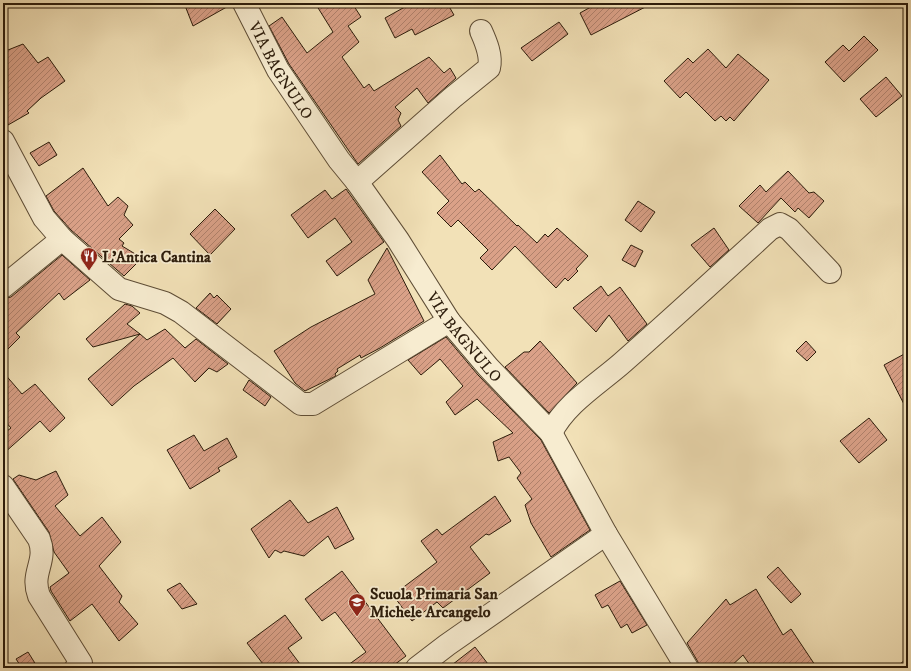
<svg xmlns="http://www.w3.org/2000/svg" width="911" height="671" font-family="'IM FELL DW Pica',serif">
	<style>
		.building { fill: url(#building-hatch); stroke: #2c1c0b }
		.lines { fill: none; stroke-linecap: round; stroke-linejoin: round }
		.minor-casing { stroke: #5e4d36; stroke-width: 24 }
		.minor { stroke: #f7ecd0; stroke-width: 22 }
		.rail-casing { stroke: #2c1c0b; stroke-width: 4.5 }
		.rail { stroke: #f7ecd0; stroke-width: 3; stroke-dasharray: 9; stroke-linecap: butt }
		.labels { text-anchor: middle; stroke-width: 3.5; stroke-linejoin: round; paint-order: stroke }
		.street-label { font-size: 16px; fill: #2c1c0b; stroke: #f7ecd0 }
		.poi-label { font-size: 16px; font-weight: bold; fill: #2c1c0b; stroke: #f7ecd0; text-anchor: start }
	</style>
	<defs>
		<pattern id="building-hatch" width="6" height="6" patternUnits="userSpaceOnUse"><rect width="6" height="6" fill="#daa188"/><path d="M-1 1l2-2M0 6l6-6M5 7l2-2" fill="none" stroke="#b1826d"/></pattern>
	</defs>
	<rect width="100%" height="100%" fill="#f2e1b7"/>
	<filter id="stains"><feTurbulence type="fractalNoise" baseFrequency=".005" numOctaves="4"/><feColorMatrix values="0 0 0 0 .2 0 0 0 0 .09 0 0 0 0 .02 0 0 0 .5 -.17"/></filter>
	<radialGradient id="worn" r=".72"><stop offset=".6" stop-color="#630" stop-opacity="0"/><stop offset="1" stop-color="#630" stop-opacity=".3"/></radialGradient>
	<!-- building -->
	<g class="building">
		<path d="M184 3H232V4L193 26Z"/>
		<path d="M315 3H352L361 17 348 26 359 42 342 57 364 88 369 84 374 91 429 57 444 73 450 68 456 78 428 103 417 88 395 107 401 113 398 120 401 126 358 164 289 64 269 26 282 17 307 53 333 32Z"/>
		<path d="M412 3H447L454 15 415 35 412 29 395 38 385 18Z"/>
		<path d="M598 3H653L591 35 580 13Z"/>
		<path d="M559 22 568 34 532 61 521 48Z"/>
		<path d="M864 36 878 50 844 82 825 62 843 45 849 51Z"/>
		<path d="M23 44 38 63 48 57 65 81 41 98 27 111 29 113 8 125 3 117V52Z"/>
		<path d="M708 49 726 68 738 54 769 80 734 121 730 117 726 121 721 116 715 121 686 92 680 98 664 81 688 58 693 63Z"/>
		<path d="M886 77 902 96 876 117 860 99Z"/>
		<path d="M49 142 57 155 39 166 30 153Z"/>
		<path d="M440 155 462 184 465 182 475 192 479 189 517 226 518 225 537 243 545 234 548 237 557 228 588 256 576 269 578 271 568 281 565 278 556 288 515 246 492 270 480 258 488 250 458 220 451 227 437 213 449 201 422 172Z"/>
		<path d="M83 168 108 206 118 197 128 206 124 215 133 225 119 239 124 243 122 246 142 258 124 276 71 230 54 211 46 196Z"/>
		<path d="M788 171 809 193 814 192 824 201 809 218 798 208 795 212 781 198 758 223 739 206 760 185 766 192Z"/>
		<path d="M346 189 384 242 337 276 326 261 352 242 335 218 308 238 291 215 325 190 332 199Z"/>
		<path d="M638 201 655 212 641 232 625 220Z"/>
		<path d="M215 209 235 229 210 255 190 234Z"/>
		<path d="M714 228 729 250 710 267 691 245Z"/>
		<path d="M631 245 643 251 635 267 622 260Z"/>
		<path d="M387 248 424 321 380 348 361 358 360 355 337 369 338 371 335 374 336 376 305 391 295 383 274 351 311 327 375 294 368 280Z"/>
		<path d="M62 255 90 280 64 300 59 293 16 333 20 337 3 354V299L11 297Z"/>
		<path d="M601 286 608 296 620 287 647 324 628 341 609 315 596 332 573 308Z"/>
		<path d="M210 293 214 298 217 295 231 309 217 324 196 308Z"/>
		<path d="M125 304 132 306 140 313 127 324 140 334 93 347 86 339Z"/>
		<path d="M165 329 185 348 196 339 228 364 217 372 209 368 195 382 173 358 134 386 112 406 88 379 140 334 147 340Z"/>
		<path d="M446 337 478 375 541 440 590 530 551 557 531 523 525 505 532 499 517 478 521 473 509 457 498 461 493 442 513 433 477 399 455 415 446 402 463 386 440 359 421 375 408 360Z"/>
		<path d="M540 341 577 383 549 413 505 367 524 352H529Z"/>
		<path d="M806 341 816 352 807 361 796 351Z"/>
		<path d="M908 352V412L884 365Z"/>
		<path d="M3 372 22 394 35 384 65 418 50 432 40 421 3 454V434L11 428 3 419Z"/>
		<path d="M249 380 271 397 265 406 243 390Z"/>
		<path d="M869 418 887 440 859 463 840 441Z"/>
		<path d="M194 435 204 451 227 438 237 457 218 468 220 471 190 489 167 450Z"/>
		<path d="M56 471 68 495 55 506 80 536 102 517 121 542 99 566 122 596 119 602 138 624 119 641 92 604 70 621 51 591 50 587 69 573 54 552 49 532 13 479 19 475 36 480Z"/>
		<path d="M495 496 511 521 489 535 486 534 470 547 490 573 443 608 437 602 412 621 393 595 437 562 421 541 437 529 442 535Z"/>
		<path d="M290 500 308 523 337 507 354 539 335 549 328 536 304 556 284 551 281 553 275 550 269 558 251 529Z"/>
		<path d="M778 567 801 594 791 603 767 577Z"/>
		<path d="M342 571 406 656 390 668H344L366 652 335 612 322 621 305 599Z"/>
		<path d="M620 581 647 625 632 633 627 624 621 628 608 605 602 608 595 595Z"/>
		<path d="M180 583 197 604 182 609 167 590Z"/>
		<path d="M756 589 783 635 791 629 817 668H752L743 655 729 668H699L698 662 687 643 726 599 730 605Z"/>
		<path d="M285 615 302 638 288 648 303 668H266L247 643Z"/>
		<path d="M475 647 491 668H448Z"/>
		<path d="M28 652 38 668H22L16 659Z"/>
	</g>
	<g class="lines">
		<!-- minor casing -->
		<g class="minor-casing">
			<g id="minor">
				<path id="s1" d="M244 3 278 70 339 160 357 182 398 240 449 321 488 367 551 433 606 534 687 668"/>
				<path d="M3 141 44 218 62 239 119 289 165 303 181 312 301 404H313L449 321"/>
				<path d="M357 182 452 98 489 68C492 56 486 42 481 31"/>
				<path d="M3 287 62 239"/>
				<path d="M551 433C565 404 598 384 622 363 672 319 721 274 770 229L780 224 789 229 830 272"/>
				<path d="M3 486 39 539C48 562 30 572 39 596L81 663 76 668"/>
				<path d="M417 668 447 645 606 534"/>
			</g>
		</g>
		<!-- minor -->
		<use href="#minor" class="minor"/>
		<!-- rail casing -->
		<g class="rail-casing">
			<path id="rail" d="M898 668 908 660"/>
		</g>
		<!-- rail -->
		<use href="#rail" class="rail"/>
	</g>
	<!-- icons -->
	<defs>
		<g id="restaurant-pin" transform="scale(0.9)"><path d="M0 17L-7.5 6A9.5 9.5 0 1 1 7.5 6Z" fill="#8f2418" stroke="#f7ecd0"/><path d="M-5-6h1v4h1v-4h1v4h1v-4h1v5L-1.5 .5V6h-2V.5L-5-1ZM5-6V6H3V1.5H1.5Q1.5-4 5-6Z" fill="#fff"/></g>
		<g id="school-pin" transform="scale(0.9)"><path d="M0 17L-7.5 6A9.5 9.5 0 1 1 7.5 6Z" fill="#8f2418" stroke="#f7ecd0"/><path d="M0-5L7-2L0 1L-7-2ZM-4 1L0 2.5L4 1V4Q0 6-4 4Z" fill="#fff"/></g>
	</defs>
	<g fill-rule="evenodd">
		<use href="#restaurant-pin" x="89" y="256"/>
		<use href="#school-pin" x="357" y="602"/>
	</g>
	<g class="labels">
		<!-- street labels -->
		<g class="street-label">
			<text dy="6" stroke="none"><textPath href="#s1" startOffset="77">VIA BAGNULO</textPath></text>
			<text dy="6" stroke="none"><textPath href="#s1" startOffset="401">VIA BAGNULO</textPath></text>
		</g>
		<!-- poi labels -->
		<g class="poi-label">
			<text x="102" y="262">L'Antica Cantina</text>
			<text x="370" y="599">Scuola Primaria San<tspan x="370" dy="18">Michele Arcangelo</tspan></text>
		</g>
	</g>
	<!-- margin -->
	<rect width="911" height="671" fill="none" stroke="#f2e1b7" stroke-width="16"/>
	<rect x="4" y="4" width="903" height="663" fill="none" stroke="#2c1c0b" stroke-width="2"/>
	<rect x="8" y="8" width="895" height="655" fill="none" stroke="#2c1c0b"/>
	<rect width="100%" height="100%" filter="url(#stains)"/>
	<rect width="100%" height="100%" fill="url(#worn)"/>
</svg>
